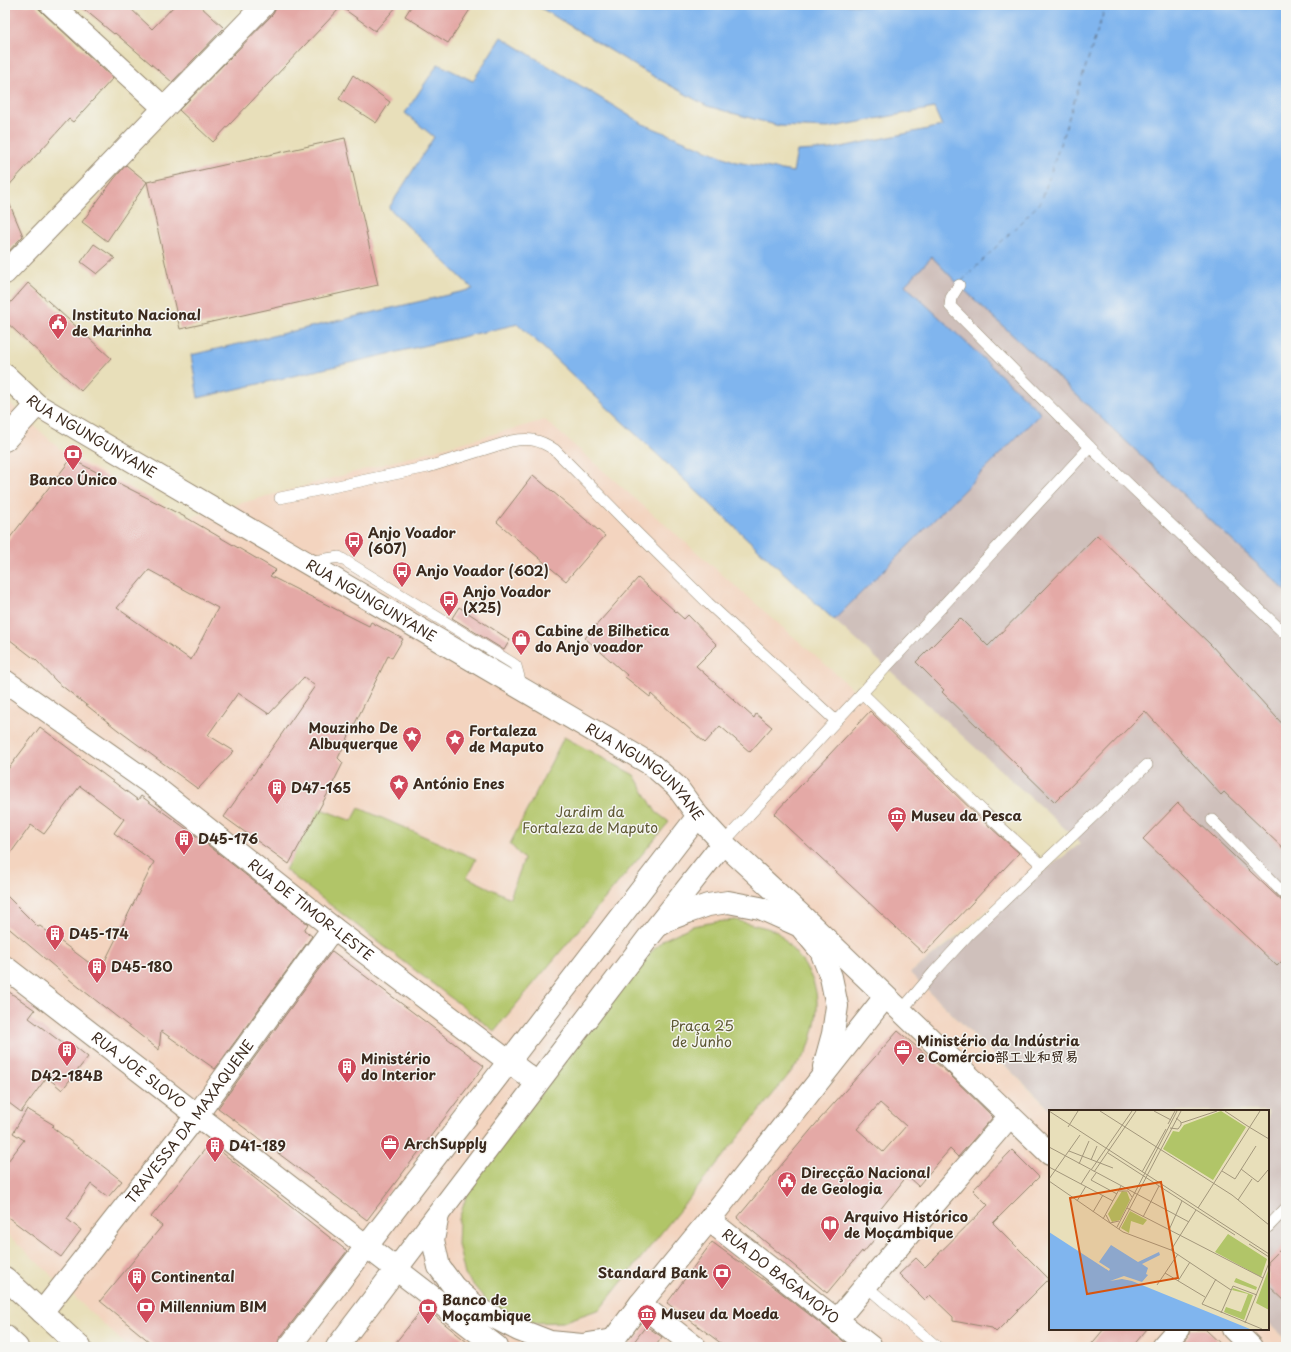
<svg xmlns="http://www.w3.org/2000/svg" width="1291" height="1352" font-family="'Playpen Sans','LXGW WenKai TC',sans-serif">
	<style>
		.built { fill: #f3d4bf }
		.industrial { fill: #cfc0bb }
		.green { fill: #b1c568; stroke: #767843 }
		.water { fill: #80b5ee; stroke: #5e7086 }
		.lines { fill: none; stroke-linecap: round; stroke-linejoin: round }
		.ferry { stroke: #50545c; stroke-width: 1; stroke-dasharray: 5 4; stroke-linecap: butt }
		.building { fill: #e4a9a6; fill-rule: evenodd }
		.lane-casing { stroke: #92846c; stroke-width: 12 }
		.street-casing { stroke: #92846c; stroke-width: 24 }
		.secondary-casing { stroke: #92846c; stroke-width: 24 }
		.lane { stroke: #fff; stroke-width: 11 }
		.street { stroke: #fff; stroke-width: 22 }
		.secondary { stroke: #fff; stroke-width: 22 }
		.labels { text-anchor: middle; stroke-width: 3; stroke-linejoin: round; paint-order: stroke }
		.poi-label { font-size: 14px; font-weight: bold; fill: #3b2a1e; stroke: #f6f6f2; text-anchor: start }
		.street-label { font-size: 14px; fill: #3b2a1e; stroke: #f6f6f2 }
		.park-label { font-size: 14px; fill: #5e5834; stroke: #f6f6f2 }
		.inset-river { fill: none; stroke: #80b5ee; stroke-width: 2 }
		.inset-road { fill: none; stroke: #a3977c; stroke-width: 1 }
		.view { fill: #d7540e; fill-opacity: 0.15; stroke: #d7540e; stroke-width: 2 }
		.inset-edge { fill: none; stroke: #3b2a1e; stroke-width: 2 }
	</style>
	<rect width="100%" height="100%" fill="#f6f6f2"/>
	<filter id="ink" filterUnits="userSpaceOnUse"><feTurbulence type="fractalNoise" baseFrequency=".025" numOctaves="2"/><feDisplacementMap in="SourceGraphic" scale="8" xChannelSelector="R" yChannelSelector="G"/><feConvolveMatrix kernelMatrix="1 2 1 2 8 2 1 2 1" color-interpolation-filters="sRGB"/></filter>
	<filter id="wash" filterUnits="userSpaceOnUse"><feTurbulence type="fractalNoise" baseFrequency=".012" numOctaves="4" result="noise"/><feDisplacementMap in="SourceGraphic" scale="16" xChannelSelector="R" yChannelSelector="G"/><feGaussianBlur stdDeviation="0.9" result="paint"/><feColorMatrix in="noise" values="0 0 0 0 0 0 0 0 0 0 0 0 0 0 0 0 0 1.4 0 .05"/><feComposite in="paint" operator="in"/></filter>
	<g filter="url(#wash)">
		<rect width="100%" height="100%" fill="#e8dfba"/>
		<!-- built -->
		<path class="built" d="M5 399 62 451 187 518 545 420 834 672 1044 865 910 973 1051 1111H1050V1329H1268V1322L1286 1340V1347H128L5 1232Z"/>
		<!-- industrial -->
		<path class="industrial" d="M932 257 959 285 1286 591V1339L1268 1322V1111H1052L910 973 1081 843 834 620 1040 413 905 285Z"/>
		<!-- green -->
		<g class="green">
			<path d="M564 737 634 775 656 812 669 822 494 1031 285 870 318 808 352 821 359 808 476 859 467 877 510 898 524 859 510 844Z"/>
			<path d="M736 920C744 923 772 928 777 932 783 937 788 945 793 950 824 985 821 1011 807 1052L600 1309 563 1322 528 1323 490 1305 465 1275 458 1244 459 1219 468 1191 633 971 663 940 692 926 715 922Z"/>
		</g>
		<!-- water -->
		<path class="water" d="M536 5H1286V591L959 285 932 257 905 285 1041 413 834 620 518 324 198 398 191 355 473 289 389 208 434 137 405 113 438 64 473 81 501 37 643 124 736 162 793 172 797 151 832 149 942 126 934 108 828 128 779 126 707 106 644 71Z"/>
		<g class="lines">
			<!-- ferry -->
			<path class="ferry" d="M962 281 1041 202 1106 5"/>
		</g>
		<g id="blocks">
			<!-- building -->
			<g class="building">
				<path d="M5 5H35L44 14 113 78 73 122 69 119 5 190Z"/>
				<path d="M79 5H127L152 29 175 5H199L224 28 172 82 115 33 114 34Z"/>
				<path d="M276 5H398L375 31 341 7 213 142 179 110 273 14 276 8Z"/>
				<path d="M412 5H473L448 43 405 16Z"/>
				<path d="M353 75 390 102 376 123 339 99Z"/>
				<path d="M345 138 378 285 180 329 147 182Z"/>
				<path d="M126 165 147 182 107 241 82 222 114 179Z"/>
				<path d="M5 193 23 236 5 255Z"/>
				<path d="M94 244 115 258 97 274 81 262Z"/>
				<path d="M28 283 111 358 81 391 5 321V309Z"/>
				<path d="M71 459 187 518 276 570 270 576 369 626 371 622 403 639 392 658 388 656 338 758 343 763 328 793 289 864 224 817 315 686 304 677 269 714 238 693 208 735 234 751 198 789 118 730 57 682 36 660 5 636V544ZM149 570 218 608 191 660 117 608Z"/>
				<path d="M533 475 605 536 566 581 497 522Z"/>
				<path d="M1097 535 1211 645 1286 728V851L1224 792 1221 795 1145 711 1055 802 942 692 944 690 916 662 960 618 988 646Z"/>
				<path d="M638 578 684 619 688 615 717 645 696 666 754 718 756 714 772 727 750 752 720 726 705 743 651 694 650 697 625 677 627 675 585 638Z"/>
				<path d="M459 607 510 640 504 650 452 618Z"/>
				<path d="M870 711 981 819 1019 853 924 954 774 814Z"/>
				<path d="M40 727 138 800 141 796 199 838 308 924 304 930 312 936 215 1069 161 1031 159 1050 75 984 5 925V894L38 927 40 926 100 971 154 862 114 833 124 819 80 786 44 834 31 825 5 861V773Z"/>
				<path d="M1178 803 1286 905V957L1277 966 1143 839Z"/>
				<path d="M332 951 484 1066 367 1220 218 1108Z"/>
				<path d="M5 989 35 1010 29 1018 69 1048 72 1044 88 1057 62 1090 47 1077 21 1112 5 1100Z"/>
				<path d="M898 1031 948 1073 993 1117 958 1157 950 1149 918 1186 907 1176 867 1226 878 1235 863 1253 862 1251 827 1293 737 1218 820 1119ZM880 1103 906 1126 883 1152 857 1129Z"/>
				<path d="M27 1109 54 1125 52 1127 122 1181 108 1197 91 1184 67 1219 81 1230 61 1257 5 1215V1165L24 1140 13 1133Z"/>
				<path d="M210 1143 347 1251 279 1339 277 1347H156L100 1301 162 1226 151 1217Z"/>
				<path d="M1012 1150 1039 1177 993 1223 1049 1279 996 1332 992 1328 953 1321V1317L930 1295 925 1300 899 1274 916 1258 925 1267 988 1205 973 1190Z"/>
				<path d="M712 1242 779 1291 851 1347H726L667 1303Z"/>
				<path d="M1286 1244V1302L1268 1285V1262Z"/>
				<path d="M424 1307 473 1347H392Z"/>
				<path d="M646 1326 662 1337 655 1347H630Z"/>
				<path d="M1104 1329H1147L1132 1347H1089Z"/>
				<path d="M1190 1329H1205L1224 1347H1179L1188 1337Z"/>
			</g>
		</g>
	</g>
	<g filter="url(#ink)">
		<use href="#blocks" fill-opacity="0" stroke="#92846c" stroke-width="1"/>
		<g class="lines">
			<!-- lane casing -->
			<g class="lane-casing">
				<g id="lane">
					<path d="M959 285 951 298 950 306 1090 447 1286 635"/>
					<path d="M280 498 428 467 511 441C530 438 539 439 555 450L631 527 708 603 836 721"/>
					<path d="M308 562 339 557 512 663 516 666 522 688"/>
					<path d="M862 693 986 814 1042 865"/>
					<path d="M1212 820 1286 896"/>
					<path d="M723 843 1090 447"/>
					<path d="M901 1011 934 972 969 934 1147 765"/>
					<path d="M1268 1227 1286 1208"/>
					<path d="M866 1286 937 1347"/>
				</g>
			</g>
			<!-- street casing -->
			<g class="street-casing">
				<g id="street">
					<path d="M52 5 164 108"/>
					<path d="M5 273 264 5"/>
					<path id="s1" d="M5 375 37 405 652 765 677 787 698 816 723 843 801 915 1050 1154"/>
					<path d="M5 440 37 405"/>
					<path id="s2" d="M5 681 151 784 333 928 537 1083"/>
					<path d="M662 924 667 920 688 912 708 905 728 902 760 908 800 926 821 951 831 977 837 1006 833 1034 824 1067"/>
					<path id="s3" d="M5 967 497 1347"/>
					<path d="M438 1215 433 1240 439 1267 454 1287 480 1310 519 1330 550 1342 582 1345 613 1340"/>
					<path id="s4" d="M709 1220 871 1347"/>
					<path d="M640 1304 695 1347"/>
					<path id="s5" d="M42 1312 197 1115 333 928"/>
					<path d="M837 1320 930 1209 1010 1116"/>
					<path d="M1233 1329 1251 1347"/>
					<path d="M289 1347 698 816"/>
					<path d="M337 1347 648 938 723 843"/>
					<path d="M608 1347 640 1304 709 1220 885 997"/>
					<path d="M1162 1347 1178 1329"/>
				</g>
			</g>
			<!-- secondary casing -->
			<g class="secondary-casing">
				<g id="secondary">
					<path d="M5 1278 80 1347"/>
					<path d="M5 1336 17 1347"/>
				</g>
			</g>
			<!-- lane -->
			<use href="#lane" class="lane"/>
			<!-- street -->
			<use href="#street" class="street"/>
			<!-- secondary -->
			<use href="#secondary" class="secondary"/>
		</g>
	</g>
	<!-- icons -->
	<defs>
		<g id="civic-pin" transform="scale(1)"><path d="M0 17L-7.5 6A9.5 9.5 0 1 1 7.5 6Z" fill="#d1495b" stroke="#f6f6f2"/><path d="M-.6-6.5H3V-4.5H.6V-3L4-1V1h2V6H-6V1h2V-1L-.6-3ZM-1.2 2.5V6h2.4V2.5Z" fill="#fff"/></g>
		<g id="bank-pin" transform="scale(1)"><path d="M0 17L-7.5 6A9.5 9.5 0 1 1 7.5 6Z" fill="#d1495b" stroke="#f6f6f2"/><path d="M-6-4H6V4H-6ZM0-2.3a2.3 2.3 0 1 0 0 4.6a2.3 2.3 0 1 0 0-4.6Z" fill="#fff"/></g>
		<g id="bus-pin" transform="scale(1)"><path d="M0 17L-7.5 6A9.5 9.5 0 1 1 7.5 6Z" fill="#d1495b" stroke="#f6f6f2"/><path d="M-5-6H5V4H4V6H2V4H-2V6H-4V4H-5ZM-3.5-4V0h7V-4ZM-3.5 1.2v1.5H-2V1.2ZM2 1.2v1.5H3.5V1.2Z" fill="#fff"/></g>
		<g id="shop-pin" transform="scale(1)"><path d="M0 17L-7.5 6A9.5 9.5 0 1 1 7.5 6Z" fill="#d1495b" stroke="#f6f6f2"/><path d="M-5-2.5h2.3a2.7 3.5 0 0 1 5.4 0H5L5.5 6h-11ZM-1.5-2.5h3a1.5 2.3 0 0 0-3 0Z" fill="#fff"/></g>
		<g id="sight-pin" transform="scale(1)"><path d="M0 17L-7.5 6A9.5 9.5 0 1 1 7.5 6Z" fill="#d1495b" stroke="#f6f6f2"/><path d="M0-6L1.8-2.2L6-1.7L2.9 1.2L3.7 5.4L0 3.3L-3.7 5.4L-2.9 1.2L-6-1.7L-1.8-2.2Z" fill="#fff"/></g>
		<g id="building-pin" transform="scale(1)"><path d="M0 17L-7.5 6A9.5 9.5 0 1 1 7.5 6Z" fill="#d1495b" stroke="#f6f6f2"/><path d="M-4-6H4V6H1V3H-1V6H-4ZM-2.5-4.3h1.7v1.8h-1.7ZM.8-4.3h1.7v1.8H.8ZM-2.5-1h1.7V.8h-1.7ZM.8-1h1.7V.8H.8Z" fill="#fff"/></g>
		<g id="museum-pin" transform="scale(1)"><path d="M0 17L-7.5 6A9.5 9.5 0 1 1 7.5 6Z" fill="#d1495b" stroke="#f6f6f2"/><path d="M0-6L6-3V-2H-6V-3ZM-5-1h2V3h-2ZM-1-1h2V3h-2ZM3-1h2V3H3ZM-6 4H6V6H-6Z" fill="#fff"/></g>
		<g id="office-pin" transform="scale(1)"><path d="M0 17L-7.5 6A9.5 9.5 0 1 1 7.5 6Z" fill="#d1495b" stroke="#f6f6f2"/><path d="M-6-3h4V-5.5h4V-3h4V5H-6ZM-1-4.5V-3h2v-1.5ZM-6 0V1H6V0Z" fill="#fff"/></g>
		<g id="library-pin" transform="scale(1)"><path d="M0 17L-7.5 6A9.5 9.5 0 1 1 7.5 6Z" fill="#d1495b" stroke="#f6f6f2"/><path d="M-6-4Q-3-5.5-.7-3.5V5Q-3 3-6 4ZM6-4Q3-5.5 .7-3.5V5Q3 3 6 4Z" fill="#fff"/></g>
	</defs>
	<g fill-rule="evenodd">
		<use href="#civic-pin" x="58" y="323"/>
		<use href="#bank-pin" x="73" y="454"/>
		<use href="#bus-pin" x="354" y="541"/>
		<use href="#bus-pin" x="402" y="571"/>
		<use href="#bus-pin" x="449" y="600"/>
		<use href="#shop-pin" x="521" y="639"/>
		<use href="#sight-pin" x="412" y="736"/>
		<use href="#sight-pin" x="455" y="739"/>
		<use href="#sight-pin" x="399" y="784"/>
		<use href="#building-pin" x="277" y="788"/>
		<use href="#museum-pin" x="897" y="816"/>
		<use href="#building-pin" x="184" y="839"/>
		<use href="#building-pin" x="55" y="934"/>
		<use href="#building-pin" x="97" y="967"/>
		<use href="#office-pin" x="903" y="1049"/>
		<use href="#building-pin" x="67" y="1050"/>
		<use href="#building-pin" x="347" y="1067"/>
		<use href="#office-pin" x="390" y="1144"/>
		<use href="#building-pin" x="215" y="1146"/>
		<use href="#civic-pin" x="787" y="1181"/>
		<use href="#library-pin" x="830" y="1225"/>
		<use href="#bank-pin" x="722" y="1273"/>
		<use href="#building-pin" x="137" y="1277"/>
		<use href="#bank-pin" x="146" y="1307"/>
		<use href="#bank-pin" x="428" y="1308"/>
		<use href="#museum-pin" x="647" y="1314"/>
	</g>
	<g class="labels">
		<!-- poi labels -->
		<g class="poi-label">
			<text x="72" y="320">Instituto Nacional<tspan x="72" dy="16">de Marinha</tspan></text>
			<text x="73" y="485" text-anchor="middle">Banco Único</text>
			<text x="368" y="538">Anjo Voador<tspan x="368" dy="16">(607)</tspan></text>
			<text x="416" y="576">Anjo Voador (602)</text>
			<text x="463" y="597">Anjo Voador<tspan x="463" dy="16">(X25)</tspan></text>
			<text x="535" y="636">Cabine de Bilhetica<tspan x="535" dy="16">do Anjo voador</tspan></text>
			<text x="398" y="733" text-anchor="end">Mouzinho De<tspan x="398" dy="16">Albuquerque</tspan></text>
			<text x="469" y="736">Fortaleza<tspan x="469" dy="16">de Maputo</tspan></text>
			<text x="413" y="789">António Enes</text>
			<text x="291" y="793">D47-165</text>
			<text x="911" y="821">Museu da Pesca</text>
			<text x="198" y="844">D45-176</text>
			<text x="69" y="939">D45-174</text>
			<text x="111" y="972">D45-180</text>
			<text x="917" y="1046">Ministério da Indústria<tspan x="917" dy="16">e Comércio部工业和贸易</tspan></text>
			<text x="361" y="1064">Ministério<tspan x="361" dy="16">do Interior</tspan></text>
			<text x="67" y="1081" text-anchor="middle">D42-184B</text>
			<text x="404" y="1149">ArchSupply</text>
			<text x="229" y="1151">D41-189</text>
			<text x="801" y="1178">Direcção Nacional<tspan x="801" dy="16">de Geologia</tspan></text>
			<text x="844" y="1222">Arquivo Histórico<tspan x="844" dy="16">de Moçambique</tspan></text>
			<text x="708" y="1278" text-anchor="end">Standard Bank</text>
			<text x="151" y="1282">Continental</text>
			<text x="442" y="1305">Banco de<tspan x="442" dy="16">Moçambique</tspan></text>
			<text x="160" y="1312">Millennium BIM</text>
			<text x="661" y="1319">Museu da Moeda</text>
		</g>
		<!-- street labels -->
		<g class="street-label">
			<text dy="5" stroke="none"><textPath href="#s1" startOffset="107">RUA NGUNGUNYANE</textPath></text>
			<text dy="5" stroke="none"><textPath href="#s1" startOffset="431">RUA NGUNGUNYANE</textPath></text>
			<text dy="5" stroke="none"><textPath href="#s1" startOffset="755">RUA NGUNGUNYANE</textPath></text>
			<text dy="5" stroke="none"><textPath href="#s2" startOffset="382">RUA DE TIMOR-LESTE</textPath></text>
			<text dy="5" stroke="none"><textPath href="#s3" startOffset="169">RUA JOE SLOVO</textPath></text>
			<text dy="5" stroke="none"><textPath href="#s5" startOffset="241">TRAVESSA DA MAXAQUENE</textPath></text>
			<text dy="5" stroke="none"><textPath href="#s4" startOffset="91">RUA DO BAGAMOYO</textPath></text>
		</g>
		<!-- park labels -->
		<g class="park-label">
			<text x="590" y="817">Jardim da<tspan x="590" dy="16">Fortaleza de Maputo</tspan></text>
			<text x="702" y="1031">Praça 25<tspan x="702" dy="16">de Junho</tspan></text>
		</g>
	</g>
	<!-- overview -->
	<g transform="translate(1049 1110)">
		<rect width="220" height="220" fill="#e8dfba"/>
		<path d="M172 1 197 17 164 70 114 39 124 21 130 22 135 15ZM73 81 78 82 81 90 71 110 63 112 59 104ZM81 101 98 110 94 115 82 111 80 123 72 118ZM179 124 218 149 212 167 166 142ZM220 158V200L207 193ZM187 168 208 177 207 180 185 172ZM184 178 204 185 195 210 175 202 177 197 192 202 199 184 183 180Z" fill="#b1c568"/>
		<path d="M0 122 60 161 61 159 50 152 62 135 89 152 110 142 111 145 93 154 99 158 97 164 99 165 93 172 75 166 61 171 73 169 83 171 201 219H0Z" fill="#80b5ee"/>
		<path class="inset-river" d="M58 160 53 167 51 182 84 219"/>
		<path class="inset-road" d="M0 1 220 144M51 1 183 85 220 115M105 1 122 10M176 1 200 17M132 13 168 1M119 14 126 1M19 17 29 1M200 17 220 29M121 18 129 19 132 15V12L127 8M0 37 140 112M20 41 64 58M59 43 186 125M42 50 48 36M30 54 40 31M0 57 64 91M192 59 209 72 219 60M42 60 83 1M173 61 186 69 207 36M45 62 87 1M93 62 117 19M47 63 42 70 68 84M0 69 31 25M0 71 74 122 122 140 182 180M32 74 41 60M70 81H79L83 87M189 90 203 69M28 91 37 76M78 98 214 168M149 98 211 1M44 102 54 85M57 105 61 113 70 111M94 107 110 76M54 109 72 76M68 117 128 1M70 119 132 1M120 120 133 91M200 134 220 147M122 140 147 100M116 163 156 187M167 169 153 194 213 219M129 171 141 152M108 175 129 144M172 203 184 176 208 185M196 213 220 153"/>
		<path class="view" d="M112 72 129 168 38 184 21 88Z"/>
		<rect width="220" height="220" class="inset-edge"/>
	</g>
	<!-- margin -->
	<rect width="1291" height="1352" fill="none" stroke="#f6f6f2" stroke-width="20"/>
</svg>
